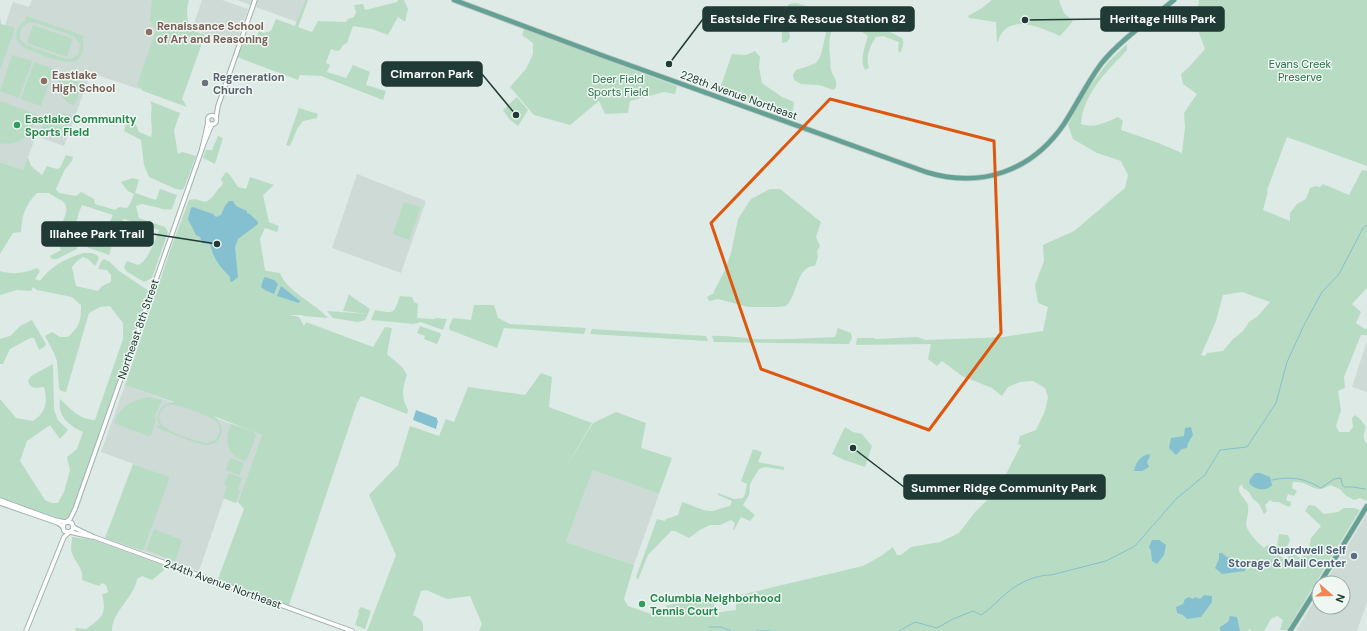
<svg xmlns="http://www.w3.org/2000/svg" width="1367" height="631" font-family="'DM Sans',sans-serif">
	<style>
		.built { fill: #cddad5 }
		.green { fill: #b7dcc3; fill-rule: evenodd }
		.water { fill: #85c0d1 }
		.lines { fill: none; stroke-linecap: round; stroke-linejoin: round }
		.stream { stroke: #85c0d1; stroke-width: 1 }
		.minor-casing { stroke: #a1b2ad; stroke-width: 5.5 }
		.major-casing { stroke: #bcc4c2; stroke-width: 6 }
		.minor { stroke: #fff; stroke-width: 3.5 }
		.major { stroke: #62a194; stroke-width: 4.5 }
		.marked { fill: none; stroke: #de570e; stroke-width: 3; stroke-linejoin: round }
		.education-dot { fill: #8d6e63; stroke: #eff7f3; stroke-width: 1.5 }
		.worship-dot { fill: #6b7280; stroke: #eff7f3; stroke-width: 1.5 }
		.leisure-dot { fill: #2e9e5b; stroke: #eff7f3; stroke-width: 1.5 }
		.service-dot { fill: #5c6f8a; stroke: #eff7f3; stroke-width: 1.5 }
		.labels { text-anchor: middle; stroke-width: 3; stroke-linejoin: round; paint-order: stroke }
		.education-label { font-size: 11px; font-weight: bold; fill: #785e54; stroke: #eff7f3; text-anchor: start }
		.park-label { font-size: 11px; fill: #29714a; stroke: #eff7f3 }
		.worship-label { font-size: 11px; font-weight: bold; fill: #5b616d; stroke: #eff7f3; text-anchor: start }
		.street-label { font-size: 11px; fill: #203a35; stroke: #eff7f3 }
		.leisure-label { font-size: 11px; font-weight: bold; fill: #27864d; stroke: #eff7f3; text-anchor: start }
		.service-label { font-size: 11px; font-weight: bold; fill: #4e5e75; stroke: #eff7f3; text-anchor: end }
		.leader { fill: none; stroke: #203a35; stroke-width: 1.5 }
		.callout-dot { fill: #203a35; stroke: #eff7f3; stroke-width: 1.5 }
		.callout { fill: #203a35; stroke: #203a35; stroke-width: 1.5 }
		.callout-label { font-size: 12px; text-anchor: middle; font-weight: bold; fill: #fff }
	</style>
	<rect width="100%" height="100%" fill="#deeae6"/>
	<!-- built -->
	<g class="built">
		<path d="M32 0H169L139 89 91 73 64 146 36 136 23 170 0 162V40L13 2 29 7Z"/>
		<path d="M202 0H222L248 9 236 45 192 29Z"/>
		<path d="M237 0H305L297 22Z"/>
		<path d="M357 174 426 201 401 273 332 248Z"/>
		<path d="M1367 341V392L1352 387Z"/>
		<path d="M125 385 262 435 238 502 224 498 199 571 143 551 169 477 101 452Z"/>
		<path d="M593 470 659 494 634 565 566 542Z"/>
		<path d="M1367 514V602L1357 631H1296L1319 593V607H1343V583H1325Z"/>
	</g>
	<!-- green -->
	<g class="green">
		<path d="M152 0H189C186 7 186 23 192 29 195 32 201 33 205 35L182 99 187 107 143 91 137 85 156 30 150 20Z"/>
		<path d="M305 0H308L298 27 312 32 318 21 346 22 348 19 354 17 356 12 354 5 363 4 365 10 397 2 398 0H404L408 9 405 22 398 17 388 35 372 29 353 26 347 43 343 45 340 50 336 51 331 49 326 63 330 65 327 72 346 78 353 65 370 72 366 85 386 91 383 100 321 76 300 75 298 80 237 57 244 39 254 43 259 31 264 33 271 31 276 19 295 26Z"/>
		<path d="M992 0H1059L1064 13 1073 21 1060 36C1041 28 1006 11 998 42H997L996 22 969 18 968 16 982 8Z"/>
		<path d="M1199 0H1367V166L1287 137 1267 190 1268 191 1263 210 1290 221V213L1297 204 1306 199 1310 188 1316 186 1320 187 1323 184 1349 195 1362 170 1367 171V288L1352 304 1361 312 1356 323 1365 329 1367 328V335H1361L1344 377 1345 388 1338 391 1341 410 1336 426 1339 432H1349L1353 427 1352 418 1355 415 1361 420 1366 427C1364 433 1362 439 1367 444V499L1366 501 1360 498 1354 500 1345 495 1340 489 1330 485C1318 493 1314 487 1303 483 1300 482 1297 482 1293 482L1292 488 1297 491 1294 496 1288 494 1286 500 1291 502V505L1289 507 1278 502H1273L1270 500 1265 505 1267 511 1264 514 1259 504 1253 499 1249 492 1243 488 1242 484C1234 490 1244 497 1247 503 1251 512 1244 520 1247 528 1251 536 1257 542 1264 548L1267 545 1273 547 1274 551 1286 560 1291 553 1301 558 1309 547 1311 538 1321 526 1305 511 1309 505 1315 506 1324 514 1338 512 1344 508H1354L1360 510 1287 630H1280L1283 620 1277 616 1271 619 1264 631H1252L1249 629 1248 631H479L482 624 470 596 447 599 426 590 421 591 413 615C421 619 424 622 423 631H367L396 555 369 495 398 465 410 426 439 436 446 419 454 422 468 387 525 395 541 373 552 377 549 407 592 423 563 472 593 423 616 412 646 423 641 448 672 458 659 494 593 470 566 542 634 565 624 599 628 606 654 615 668 612 666 606 683 601 694 592 701 600 707 597 714 604V613L736 610V596L863 566 881 556 893 547 897 555H901L911 547 940 542 959 533 975 512 987 500 1004 478 1021 445 1018 444 1020 436 1036 430 1045 411 1048 397 1045 388 1033 381 1020 382 1008 387 1002 396 992 388 962 376 942 361 937 366 928 359 931 344 856 345 857 338H874L876 339 917 337 926 340 980 338 1003 337 1043 331 1048 307 1038 303 1035 285 1044 261 1043 245 1074 231 1125 188 1128 175 1121 161 1097 153 1073 139 1068 125 1082 97 1108 62 1127 44V50C1107 71 1083 94 1081 124 1094 129 1106 122 1118 117L1123 121 1121 130 1156 142 1182 153 1185 128 1184 113 1197 94 1183 84 1181 74 1189 67 1205 49 1196 25ZM1242 292 1270 302 1258 316 1249 322 1243 331 1232 340 1223 351 1207 353 1205 356 1201 355 1216 321 1223 295Z"/>
		<path d="M796 3C808 6 819 11 831 15 836 17 841 14 846 14 851 15 900 36 902 38 905 43 902 49 900 53L898 50 899 42 883 36 876 37C870 46 865 57 869 68L865 70C859 60 865 47 868 36 854 27 857 21 837 21 828 34 829 42 830 57 831 61 830 66 831 70 833 77 840 83 834 90L819 85 801 84 794 80 793 75 796 70 806 67 816 63 821 55 827 28 823 21 816 13 804 10 795 12 787 17C786 25 790 30 790 38L787 42 782 43C782 28 780 17 789 4Z"/>
		<path d="M0 16 1 24 15 28 0 70Z"/>
		<path d="M26 16 84 36 83 39H82C86 50 80 64 67 62 60 62 25 50 21 45 12 37 17 25 26 20L25 19ZM29 22 36 23 74 36 80 44 79 53 73 58 66 59 26 45 20 39V32L22 27Z"/>
		<path d="M33 25 73 39 67 57 27 43Z"/>
		<path d="M524 29 677 86 675 94 664 92 630 101 628 113 605 114 599 101 570 125 534 115 510 87 526 69 533 54V43L522 35Z"/>
		<path d="M755 51 760 57 759 67 762 83 782 97 794 102 792 116 719 91 732 54 746 55Z"/>
		<path d="M12 55 32 61 19 98 0 91Z"/>
		<path d="M34 62 54 69 41 106 21 99Z"/>
		<path d="M60 75 83 84 74 106C61 100 54 89 60 75Z"/>
		<path d="M517 97 528 110 518 126 509 119 503 110Z"/>
		<path d="M0 101 36 114C34 133 20 147 0 143Z"/>
		<path d="M150 101 180 113 174 130 178 154 182 152 196 156 184 188 182 190 176 189 149 177 144 165 141 140 124 131 128 118 135 123 139 132 151 137C153 129 151 125 151 117 151 111 153 107 150 101Z"/>
		<path d="M299 108 318 114 317 118 303 121 297 129 290 146 286 145Z"/>
		<path d="M63 113 71 115 63 138 40 130C45 119 51 114 63 113Z"/>
		<path d="M218 136 223 138 215 164 203 158 206 150H212Z"/>
		<path d="M66 155 73 157 72 161 65 169 56 189 59 193 76 196 81 192 94 199 95 204 115 210 119 207 127 208 130 204 134 194 128 191 121 182 133 178 139 180 135 193 156 200 160 189 177 195 172 209C162 211 160 207 151 206 147 205 146 205 142 204L136 206 139 218 165 227 168 232 152 278 144 282 126 271 124 267 127 261 138 265C149 260 155 240 159 230L124 219 117 228 109 255C103 252 92 250 87 247L90 237 101 239 113 215 82 205 79 212 72 240 77 246V249L57 259H52L50 256 61 250C59 245 57 240 58 234 59 226 70 212 65 204 63 200 54 197 49 193H37C25 205 22 215 21 232L13 233 0 254V162L23 170 28 157 31 166 42 175 47 166 57 169 60 168Z"/>
		<path d="M226 172 230 175 238 187 246 189 250 177 274 185 263 195 269 222 279 226 277 232 265 228 260 239 265 270 267 271 280 273C287 292 315 303 328 318L304 316 302 315H289L299 317 304 326 306 322 373 347 385 327 392 328 387 354 403 368 407 375C402 388 401 397 408 410L407 414 361 396 357 403 289 605 218 579 244 509 238 502 262 435 214 416C219 421 224 427 221 435 219 441 213 445 207 445 198 445 167 431 157 428V426H160C153 413 162 404 174 402L125 385 171 248 189 200C203 196 203 211 217 191 219 187 222 187 223 183L221 179ZM168 405C170 405 172 404 174 405 180 405 212 417 216 421 220 425 221 431 218 436 215 441 210 443 204 443 193 439 160 432 159 418 159 412 163 408 168 405Z"/>
		<path d="M770 189H780L821 222 816 237 820 246 817 251 818 257 815 266C796 266 798 295 786 306L776 307H748L718 299 709 301 707 297 714 293V291L725 270 731 253 738 219 751 199Z"/>
		<path d="M404 202 421 207 409 240 393 234Z"/>
		<path d="M83 253C89 253 96 252 99 258L95 266 88 259 83 257 77 261 72 267 76 286 98 291 102 286 111 282V275L107 270 98 269 101 262 104 259 110 262 119 271 149 291 71 513 68 519 64 520 0 498V399L16 418 33 421C46 412 48 403 44 387L35 388 30 386 28 381 31 376 53 364 54 410 58 420 68 430 60 439 50 425 27 441 20 461 45 500 51 503H58L64 492 70 470 67 457 77 449 83 432C69 426 57 416 60 399 71 409 78 419 95 420L123 339V323L110 306 100 307 89 313 66 392 61 391 59 388 57 361 54 353 45 336 52 332 60 337H68C80 326 81 321 81 305L72 297 37 290 33 287 31 291 17 290 0 295V271C13 275 25 273 37 268L40 271 35 279 40 281C51 266 65 259 83 253Z"/>
		<path d="M349 294C355 300 364 304 370 309L368 314 343 311Z"/>
		<path d="M400 296 412 297 414 302 418 304 417 318 434 319 436 318 447 319 443 330 421 322 414 324 371 320 375 310C394 313 393 316 400 296Z"/>
		<path d="M474 305H494L498 318 510 324 586 328 584 334 504 328 497 348 450 330 449 327 453 318 471 320Z"/>
		<path d="M327 311 368 314 365 320 358 322 333 318Z"/>
		<path d="M32 320 46 344 44 347 39 350 34 338H30L10 349 3 364H0V339L10 336 20 326Z"/>
		<path d="M420 326 440 333 441 335 437 344 424 339 425 336 417 333Z"/>
		<path d="M838 328 851 333 852 338 849 344 714 342 712 336C727 335 740 338 755 339 782 340 809 338 835 337Z"/>
		<path d="M592 329 706 336 708 341 590 334Z"/>
		<path d="M148 397 162 400 154 418 156 419 151 435 148 436 114 423C121 406 130 401 148 397Z"/>
		<path d="M231 424 254 432 256 436 246 461C226 456 224 441 231 424Z"/>
		<path d="M845 427 853 432 862 434 872 446 865 467 844 460 832 454Z"/>
		<path d="M753 449 762 452 758 462 784 467V470L765 467 759 469 750 484 749 495 743 505 755 515 750 521 741 517 734 530H733L735 523 731 520 720 525H710L700 530 689 538 675 531H671L648 555 638 580 636 577 657 519 665 521 666 519 678 515 682 502C690 504 704 512 711 511 716 511 724 507 730 506L732 501 718 495V493L734 499 743 498 745 494 747 484 741 481Z"/>
		<path d="M230 458 244 463 240 475 226 470Z"/>
		<path d="M133 464 170 477 143 551 105 538Z"/>
		<path d="M229 473 242 478 238 490 240 491 236 503 223 498 227 486 224 485Z"/>
		<path d="M154 529 182 540 175 561 146 550Z"/>
		<path d="M1279 534 1288 535 1290 540 1284 554 1281 552 1277 546Z"/>
		<path d="M72 537 94 540 165 566 163 571 152 580 142 576 137 579C134 598 112 611 112 631H76L75 628 86 629C102 618 107 614 102 594L107 593 108 592 106 585 102 583 99 586 82 580C84 568 75 563 72 553 70 549 72 542 72 537Z"/>
		<path d="M361 607 371 611 365 629 355 625 359 613 358 611Z"/>
	</g>
	<!-- water -->
	<g class="water">
		<path d="M229 201H233L236 206 247 211V213L250 214 258 222V224L238 239 235 247 238 277 232 282 230 281V277C220 267 213 258 210 244L202 243 200 237 196 235 188 219 191 208 193 207 213 214 216 217 221 215 225 206Z"/>
		<path d="M265 277 274 280 278 284 274 294 265 290 261 287 263 280Z"/>
		<path d="M281 286 300 301 299 303 277 296Z"/>
		<path d="M416 410 437 418V420L438 421 436 429 413 420Z"/>
		<path d="M1191 427 1193 435 1188 443 1187 448 1182 449 1176 455 1169 448 1171 438 1184 436 1185 428Z"/>
		<path d="M1149 454 1150 456 1147 462 1149 467 1142 471H1134C1136 462 1140 456 1149 454Z"/>
		<path d="M1255 473H1260L1270 477 1272 485C1267 492 1255 490 1249 483L1250 479Z"/>
		<path d="M1152 540H1159L1166 545 1164 555 1157 564 1152 561 1151 551 1149 547Z"/>
		<path d="M1219 553H1222C1231 562 1238 558 1246 564L1245 571 1222 574 1215 568 1219 559Z"/>
		<path d="M1204 595 1212 596V602L1201 617 1187 619 1183 615 1177 613 1176 607 1183 604 1185 599 1189 597 1193 599 1195 597 1200 599Z"/>
		<path d="M1230 616 1237 617 1240 631H1220V627L1228 622Z"/>
	</g>
	<g class="lines">
		<!-- stream -->
		<g class="stream">
			<path d="M1272 480C1291 476 1304 478 1321 488L1334 479 1341 478 1342 484 1344 487H1353L1365 489"/>
			<path d="M709 627H721L731 631"/>
			<path d="M756 631H771"/>
			<path d="M899 631 915 622 937 628 953 619 973 611 981 615C993 607 997 601 1008 592 1020 582 1036 575 1051 575L1106 561 1135 546 1176 499 1205 475 1220 450 1247 447 1276 403 1287 362 1304 325 1322 292 1339 274 1363 228 1367 225"/>
		</g>
		<!-- minor casing -->
		<g class="minor-casing">
			<g id="minor">
				<circle cx="212" cy="120" r="4.5"/>
				<path d="M216 118 218 106 255 0"/>
				<path d="M202 148 212 124"/>
				<path d="M0 500 55 520 65 522"/>
				<path d="M0 503 58 523 63 527"/>
				<path d="M66 522 70 519 75 509 202 149 208 122"/>
				<path d="M73 526 75 528 94 537 352 631"/>
				<path d="M70 532 92 537"/>
				<path d="M26 631 64 537 73 529 72 523 68 522 64 523 63 527 64 531 69 532"/>
			</g>
		</g>
		<!-- major casing -->
		<g class="major-casing">
			<g id="major">
				<path d="M454 0 601 55 926 172C981 189 1032 171 1064 124 1077 104 1087 83 1101 64 1119 41 1151 19 1174 0"/>
				<path d="M1320 583 1367 506"/>
				<path d="M1290 631 1319 585"/>
			</g>
		</g>
		<!-- minor -->
		<use href="#minor" class="minor"/>
		<!-- major -->
		<use href="#major" class="major"/>
	</g>
	<!-- marked area -->
	<path class="marked" d="M830 99 994 141 1001 333 929 430 761 369 711 223Z"/>
	<!-- markers -->
	<g class="education-dot">
		<circle cx="149" cy="32" r="4"/>
		<circle cx="44" cy="81" r="4"/>
	</g>
	<circle class="worship-dot" cx="205" cy="83" r="4"/>
	<g class="leisure-dot">
		<circle cx="17" cy="125" r="4"/>
		<circle cx="642" cy="604" r="4"/>
	</g>
	<circle class="service-dot" cx="1354" cy="556" r="4"/>
	<g class="labels">
		<!-- education labels -->
		<g class="education-label">
			<text x="157" y="30">Renaissance School<tspan x="157" dy="13">of Art and Reasoning</tspan></text>
			<text x="52" y="79">Eastlake<tspan x="52" dy="13">High School</tspan></text>
		</g>
		<!-- park labels -->
		<g class="park-label">
			<text x="1300" y="68">Evans Creek<tspan x="1300" dy="13">Preserve</tspan></text>
			<text x="618" y="83">Deer Field<tspan x="618" dy="13">Sports Field</tspan></text>
		</g>
		<!-- worship labels -->
		<g class="worship-label">
			<text x="213" y="81">Regeneration<tspan x="213" dy="13">Church</tspan></text>
		</g>
		<!-- street labels -->
		<g class="street-label">
			<text transform="translate(739 95) rotate(20)" y="4">228th Avenue Northeast</text>
			<text transform="translate(138 329) rotate(-71)" y="4">Northeast 8th Street</text>
			<text transform="translate(223 584) rotate(20)" y="4">244th Avenue Northeast</text>
		</g>
		<!-- leisure labels -->
		<g class="leisure-label">
			<text x="25" y="123">Eastlake Community<tspan x="25" dy="13">Sports Field</tspan></text>
			<text x="650" y="602">Columbia Neighborhood<tspan x="650" dy="13">Tennis Court</tspan></text>
		</g>
		<!-- service labels -->
		<g class="service-label">
			<text x="1346" y="554">Guardwell Self<tspan x="1346" dy="13">Storage &amp; Mail Center</tspan></text>
		</g>
	</g>
	<!-- callouts -->
	<path class="leader" d="M1025 20L1101 19M669 64L703 19M516 115L482 74M217 244L153 234M853 448L904 487"/>
	<g class="callout-dot">
		<circle cx="1025" cy="20" r="4"/>
		<circle cx="669" cy="64" r="4"/>
		<circle cx="516" cy="115" r="4"/>
		<circle cx="217" cy="244" r="4"/>
		<circle cx="853" cy="448" r="4"/>
	</g>
	<g class="callout">
		<rect x="1101" y="7" width="123" height="24" rx="4"/>
		<rect x="703" y="7" width="211" height="24" rx="4"/>
		<rect x="382" y="62" width="100" height="24" rx="4"/>
		<rect x="42" y="222" width="111" height="24" rx="4"/>
		<rect x="904" y="475" width="201" height="24" rx="4"/>
	</g>
	<g class="callout-label">
		<text x="1163" y="23">Heritage Hills Park</text>
		<text x="808" y="23">Eastside Fire &amp; Rescue Station 82</text>
		<text x="432" y="78">Cimarron Park</text>
		<text x="97" y="238">Illahee Park Trail</text>
		<text x="1004" y="492">Summer Ridge Community Park</text>
	</g>
	<!-- north arrow -->
	<g transform="translate(1331 595) rotate(110)"><circle r="19" fill="#eff7f3" stroke="#9caba7"/>
	<path d="M0-3L7 15L0 10L-7 15Z" fill="#f48453"/>
	<text y="-6" font-size="11" font-weight="bold" text-anchor="middle" fill="#203a35">N</text>
	</g>
</svg>
